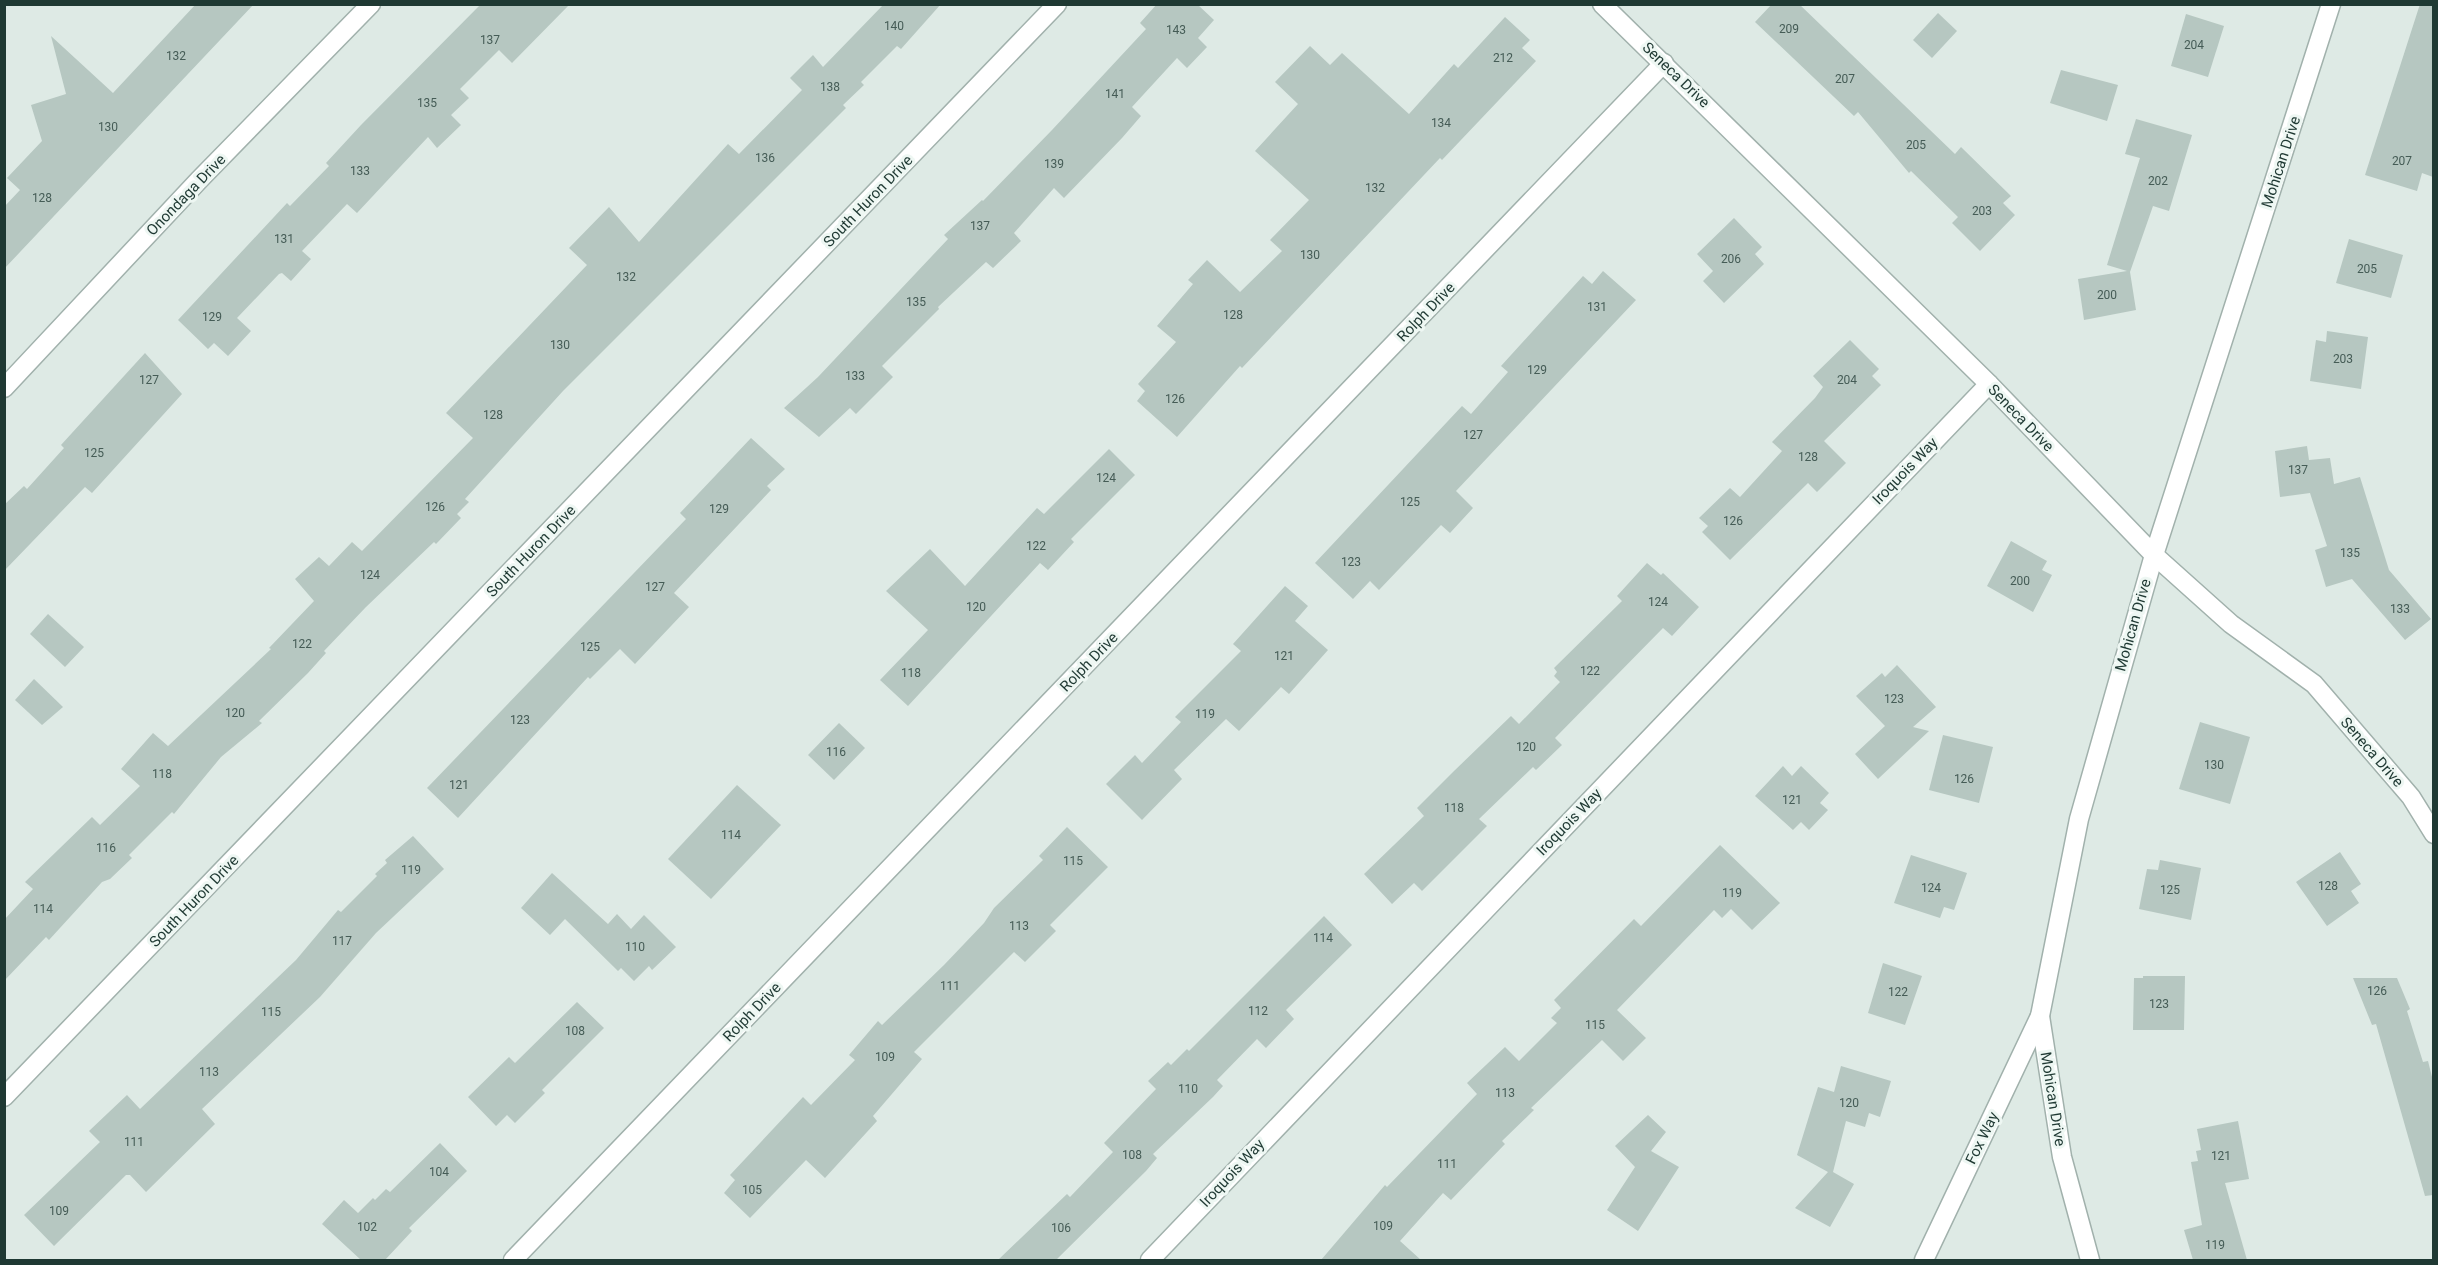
<svg xmlns="http://www.w3.org/2000/svg" width="2438" height="1265" font-family="Roboto,sans-serif">
	<style>
		.building { fill: #b6c7c1 }
		.lines { fill: none; stroke-linecap: round; stroke-linejoin: round }
		.minor-casing { stroke: #a1b1ac; stroke-width: 21 }
		.minor { stroke: #fff; stroke-width: 18 }
		.labels { text-anchor: middle; stroke-width: 6; stroke-linejoin: round; paint-order: stroke }
		.number-label { font-size: 12px; fill: #455c56 }
		.street-label { font-size: 15px; fill: #1f3933; stroke: #eef7f3 }
	</style>
	<rect width="100%" height="100%" fill="#deeae5"/>
	<!-- building -->
	<g class="building">
		<path d="M196 4H254L4 269V207L20 190 7 178 42 141 31 105 66 94 51 36 113 93Z"/>
		<path d="M481 4H570L512 63 499 50 460 89 469 98 451 115 461 125 437 148 428 137 357 213 347 204 302 251 311 259 291 281 282 273 279 274 237 318 251 331 228 356 214 343 208 349 178 320 287 203 290 206 329 166 326 163 361 125Z"/>
		<path d="M884 4H941L901 49 897 46 861 82 864 85 843 105 846 108 563 391 465 499 469 502 457 514 461 518 436 544 434 542 366 607 324 651 326 653 308 673 259 721 262 723 221 757 174 814 172 812 129 855 132 858 110 879 102 882 49 940 46 937 4 981V920L33 889 25 882 92 817 100 825 140 786 121 769 153 733 168 746 271 649 269 648 314 601 295 579 319 557 329 566 352 542 362 551 473 438 446 413 587 265 569 248 609 207 639 242 728 144 739 154 802 90 790 78 813 55 823 67Z"/>
		<path d="M1157 4H1197L1214 20 1198 38 1207 47 1187 68 1177 58 1132 107 1141 116 1122 138 1064 198 1054 188 1014 233 1021 241 993 268 986 262 938 307 939 309 882 366 893 377 856 414 850 408 819 437 784 408 818 377 948 239 944 235 982 200 983 201 1052 130 1146 29 1140 23Z"/>
		<path d="M1772 4H1799L1955 154 1961 147 2011 196 2003 203 2015 215 1980 251 1952 223 1958 217 1911 171 1909 173 1858 112 1854 116 1755 22Z"/>
		<path d="M2420 4H2433V177L2422 173 2417 191 2365 175Z"/>
		<path d="M1938 13 1957 31 1932 58 1913 40Z"/>
		<path d="M2186 14 2224 26 2208 77 2171 66Z"/>
		<path d="M1505 17 1530 40 1522 48 1536 61 1442 160 1440 158 1242 368 1240 366 1177 437 1137 401 1145 391 1138 384 1176 342 1157 326 1193 284 1188 280 1207 260 1240 292 1282 251 1270 240 1309 200 1255 151 1298 104 1275 82 1310 46 1330 65 1342 53 1409 114 1454 64 1458 68Z"/>
		<path d="M2061 70 2118 85 2107 121 2050 103Z"/>
		<path d="M2136 119 2192 135 2169 211 2153 206 2130 272 2136 310 2084 320 2078 279 2127 271 2107 265 2140 158 2125 154Z"/>
		<path d="M1734 218 1762 247 1755 254 1764 264 1724 303 1703 281 1713 271 1697 254Z"/>
		<path d="M2349 239 2403 255 2391 298 2336 283Z"/>
		<path d="M1603 271 1636 300 1456 491 1473 508 1450 533 1441 525 1379 590 1370 581 1353 599 1315 563 1462 406 1471 414 1508 372 1501 366 1583 276 1592 284Z"/>
		<path d="M2327 331 2368 337 2361 389 2310 381 2316 340 2326 342Z"/>
		<path d="M1850 340 1879 369 1872 376 1881 385 1824 441 1846 463 1817 492 1808 483 1730 560 1702 532 1708 526 1699 518 1730 488 1740 497 1782 451 1772 442 1815 398 1823 387 1813 376Z"/>
		<path d="M145 353 182 394 92 493 85 487 4 571V505L24 486 27 489 64 448 61 445Z"/>
		<path d="M751 438 785 469 767 486 771 490 674 593 689 607 635 664 620 649 590 679 588 677 458 818 427 788 686 519 680 513Z"/>
		<path d="M2307 446 2309 460 2330 458 2334 484 2360 477 2389 570 2431 619 2405 640 2352 579 2326 587 2315 550 2327 546 2310 493 2280 497 2275 451Z"/>
		<path d="M1109 449 1135 475 1071 539 1074 542 1048 570 1040 563 908 706 880 680 928 630 886 591 930 549 965 586 1037 508 1044 514Z"/>
		<path d="M2011 541 2047 561 2042 570 2052 575 2033 612 1987 586Z"/>
		<path d="M1647 563 1661 575 1663 573 1699 607 1672 636 1663 628 1555 738 1562 745 1536 770 1533 767 1479 819 1487 826 1422 891 1414 883 1392 904 1364 874 1424 816 1417 808 1454 771 1511 716 1519 724 1560 682 1554 676 1557 672 1554 668 1622 601 1617 596Z"/>
		<path d="M1285 586 1308 606 1295 621 1328 650 1289 694 1281 687 1239 731 1226 719 1174 770 1182 779 1142 820 1106 784 1135 755 1142 763 1181 722 1175 717 1241 651 1233 644Z"/>
		<path d="M48 614 84 647 65 667 30 634Z"/>
		<path d="M1897 665 1936 707 1913 727 1929 731 1878 779 1855 754 1885 726 1856 696 1882 673 1885 677Z"/>
		<path d="M34 679 63 707 42 725 15 700Z"/>
		<path d="M2200 722 2250 737 2230 804 2179 789Z"/>
		<path d="M839 723 865 748 834 780 808 755Z"/>
		<path d="M1943 735 1993 747 1979 803 1929 790Z"/>
		<path d="M1783 766 1792 776 1801 766 1829 793 1820 803 1828 810 1809 830 1801 822 1793 830 1755 796Z"/>
		<path d="M737 785 781 825 711 899 668 859Z"/>
		<path d="M1067 827 1108 867 1050 925 1056 931 1025 962 1014 952 914 1052 922 1059 873 1116 877 1121 825 1178 806 1160 750 1218 724 1193 735 1180 730 1175 803 1097 811 1105 855 1060 849 1055 878 1021 882 1025 944 965 984 923 994 908 1043 860 1039 856Z"/>
		<path d="M413 836 444 869 376 933 320 997 202 1109 215 1124 146 1192 130 1175H126L54 1246 24 1215 100 1142 89 1131 127 1095 140 1109 296 960 338 910 341 912 377 876 375 874 387 863 385 860Z"/>
		<path d="M1720 845 1780 903 1752 930 1731 909 1722 918 1714 910 1617 1010 1646 1038 1623 1061 1602 1040 1531 1108 1534 1110 1502 1141 1505 1144 1451 1200 1443 1193 1400 1241 1421 1260H1321L1385 1185 1387 1187 1477 1094 1467 1083 1505 1047 1519 1061 1557 1023 1551 1018 1561 1008 1554 1000 1634 919 1641 926Z"/>
		<path d="M2340 852 2361 884 2351 891 2359 903 2327 926 2296 882Z"/>
		<path d="M1911 855 1967 873 1954 910 1944 907 1940 918 1894 903Z"/>
		<path d="M2160 860 2201 868 2191 920 2139 909 2147 869 2158 870Z"/>
		<path d="M552 873 608 924 617 914 631 929 644 915 676 947 652 970 649 966 634 981 621 968 618 971 565 919 550 935 521 908Z"/>
		<path d="M1324 916 1352 945 1286 1010 1294 1019 1266 1048 1257 1039 1217 1080 1223 1086 1213 1097 1153 1154 1157 1158 1146 1171 1056 1260H998L1067 1194 1070 1197 1113 1152 1104 1143 1156 1089 1148 1081 1168 1062 1171 1065 1187 1049 1189 1051Z"/>
		<path d="M1883 963 1922 976 1905 1025 1868 1013Z"/>
		<path d="M2143 976H2185L2184 1030H2133L2134 978H2143Z"/>
		<path d="M2353 978H2397L2410 1009 2407 1011 2423 1062 2428 1061 2433 1081V1195L2425 1196 2376 1024 2372 1025Z"/>
		<path d="M577 1002 604 1028 542 1090 545 1093 515 1123 507 1115 496 1126 468 1097 509 1057 515 1063Z"/>
		<path d="M1841 1066 1891 1081 1880 1117 1869 1113 1865 1127 1846 1121 1833 1172 1854 1184 1830 1227 1795 1208 1828 1172 1797 1155 1818 1087 1834 1092Z"/>
		<path d="M1648 1115 1666 1132 1651 1151 1679 1167 1638 1231 1607 1210 1635 1167 1615 1146Z"/>
		<path d="M2238 1121 2249 1179 2225 1183 2247 1260H2193L2184 1230 2202 1225 2191 1162 2198 1161 2196 1151 2201 1150 2197 1129Z"/>
		<path d="M440 1143 467 1171 409 1228 412 1231 385 1260H361L322 1224 344 1200 358 1213 373 1198 375 1200 386 1189 390 1192Z"/>
	</g>
	<g class="lines">
		<!-- minor casing -->
		<g class="minor-casing">
			<g id="minor">
				<path d="M1602 4 1989 384 2154 555 2231 624 2314 684 2411 797 2434 834"/>
				<path d="M4 388 199 180 371 4"/>
				<path d="M4 1097 1057 4"/>
				<path d="M513 1260 1664 63"/>
				<path d="M1150 1260 1989 384"/>
				<path d="M1924 1260 2040 1016"/>
				<path d="M2090 1260 2062 1157 2040 1016 2079 819 2154 555 2331 4"/>
			</g>
		</g>
		<!-- minor -->
		<use href="#minor" class="minor"/>
	</g>
	<g class="labels">
		<!-- number labels -->
		<g class="number-label">
			<text x="894" y="30">140</text>
			<text x="1789" y="33">209</text>
			<text x="1176" y="34">143</text>
			<text x="490" y="44">137</text>
			<text x="2194" y="49">204</text>
			<text x="176" y="60">132</text>
			<text x="1503" y="62">212</text>
			<text x="1845" y="83">207</text>
			<text x="830" y="91">138</text>
			<text x="1115" y="98">141</text>
			<text x="427" y="107">135</text>
			<text x="1441" y="127">134</text>
			<text x="108" y="131">130</text>
			<text x="1916" y="149">205</text>
			<text x="765" y="162">136</text>
			<text x="2402" y="165">207</text>
			<text x="1054" y="168">139</text>
			<text x="360" y="175">133</text>
			<text x="2158" y="185">202</text>
			<text x="1375" y="192">132</text>
			<text x="42" y="202">128</text>
			<text x="1982" y="215">203</text>
			<text x="980" y="230">137</text>
			<text x="284" y="243">131</text>
			<text x="1310" y="259">130</text>
			<text x="1731" y="263">206</text>
			<text x="2367" y="273">205</text>
			<text x="626" y="281">132</text>
			<text x="2107" y="299">200</text>
			<text x="916" y="306">135</text>
			<text x="1597" y="311">131</text>
			<text x="1233" y="319">128</text>
			<text x="212" y="321">129</text>
			<text x="560" y="349">130</text>
			<text x="2343" y="363">203</text>
			<text x="1537" y="374">129</text>
			<text x="855" y="380">133</text>
			<text x="149" y="384">127</text>
			<text x="1847" y="384">204</text>
			<text x="1175" y="403">126</text>
			<text x="493" y="419">128</text>
			<text x="1473" y="439">127</text>
			<text x="94" y="457">125</text>
			<text x="1808" y="461">128</text>
			<text x="2298" y="474">137</text>
			<text x="1106" y="482">124</text>
			<text x="1410" y="506">125</text>
			<text x="435" y="511">126</text>
			<text x="719" y="513">129</text>
			<text x="1733" y="525">126</text>
			<text x="1036" y="550">122</text>
			<text x="2350" y="557">135</text>
			<text x="1351" y="566">123</text>
			<text x="370" y="579">124</text>
			<text x="2020" y="585">200</text>
			<text x="655" y="591">127</text>
			<text x="1658" y="606">124</text>
			<text x="976" y="611">120</text>
			<text x="2400" y="613">133</text>
			<text x="302" y="648">122</text>
			<text x="590" y="651">125</text>
			<text x="1284" y="660">121</text>
			<text x="1590" y="675">122</text>
			<text x="911" y="677">118</text>
			<text x="1894" y="703">123</text>
			<text x="235" y="717">120</text>
			<text x="1205" y="718">119</text>
			<text x="520" y="724">123</text>
			<text x="1526" y="751">120</text>
			<text x="836" y="756">116</text>
			<text x="2214" y="769">130</text>
			<text x="162" y="778">118</text>
			<text x="1964" y="783">126</text>
			<text x="459" y="789">121</text>
			<text x="1792" y="804">121</text>
			<text x="1454" y="812">118</text>
			<text x="731" y="839">114</text>
			<text x="106" y="852">116</text>
			<text x="1073" y="865">115</text>
			<text x="411" y="874">119</text>
			<text x="2328" y="890">128</text>
			<text x="1931" y="892">124</text>
			<text x="2170" y="894">125</text>
			<text x="1732" y="897">119</text>
			<text x="43" y="913">114</text>
			<text x="1019" y="930">113</text>
			<text x="1323" y="942">114</text>
			<text x="342" y="945">117</text>
			<text x="635" y="951">110</text>
			<text x="950" y="990">111</text>
			<text x="2377" y="995">126</text>
			<text x="1898" y="996">122</text>
			<text x="2159" y="1008">123</text>
			<text x="1258" y="1015">112</text>
			<text x="271" y="1016">115</text>
			<text x="1595" y="1029">115</text>
			<text x="575" y="1035">108</text>
			<text x="885" y="1061">109</text>
			<text x="209" y="1076">113</text>
			<text x="1188" y="1093">110</text>
			<text x="1505" y="1097">113</text>
			<text x="1849" y="1107">120</text>
			<text x="134" y="1146">111</text>
			<text x="1132" y="1159">108</text>
			<text x="2221" y="1160">121</text>
			<text x="1447" y="1168">111</text>
			<text x="439" y="1176">104</text>
			<text x="752" y="1194">105</text>
			<text x="59" y="1215">109</text>
			<text x="1383" y="1230">109</text>
			<text x="367" y="1231">102</text>
			<text x="1061" y="1232">106</text>
			<text x="2215" y="1249">119</text>
		</g>
		<!-- street labels -->
		<g class="street-label">
			<text transform="translate(1676 75) rotate(44)" y="5">Seneca Drive</text>
			<text transform="translate(2281 162) rotate(-72)" y="5">Mohican Drive</text>
			<text transform="translate(186 195) rotate(-46)" y="5">Onondaga Drive</text>
			<text transform="translate(868 201) rotate(-46)" y="5">South Huron Drive</text>
			<text transform="translate(1426 312) rotate(-46)" y="5">Rolph Drive</text>
			<text transform="translate(2021 418) rotate(46)" y="5">Seneca Drive</text>
			<text transform="translate(1905 471) rotate(-46)" y="5">Iroquois Way</text>
			<text transform="translate(531 551) rotate(-46)" y="5">South Huron Drive</text>
			<text transform="translate(2133 625) rotate(-74)" y="5">Mohican Drive</text>
			<text transform="translate(1089 662) rotate(-46)" y="5">Rolph Drive</text>
			<text transform="translate(2372 752) rotate(49)" y="5">Seneca Drive</text>
			<text transform="translate(1569 822) rotate(-46)" y="5">Iroquois Way</text>
			<text transform="translate(194 901) rotate(-46)" y="5">South Huron Drive</text>
			<text transform="translate(752 1012) rotate(-46)" y="5">Rolph Drive</text>
			<text transform="translate(2053 1099) rotate(81)" y="5">Mohican Drive</text>
			<text transform="translate(1982 1138) rotate(-64)" y="5">Fox Way</text>
			<text transform="translate(1232 1173) rotate(-47)" y="5">Iroquois Way</text>
		</g>
	</g>
	<!-- border -->
	<rect width="2438" height="1265" fill="none" stroke="#1f3933" stroke-width="12"/>
</svg>
